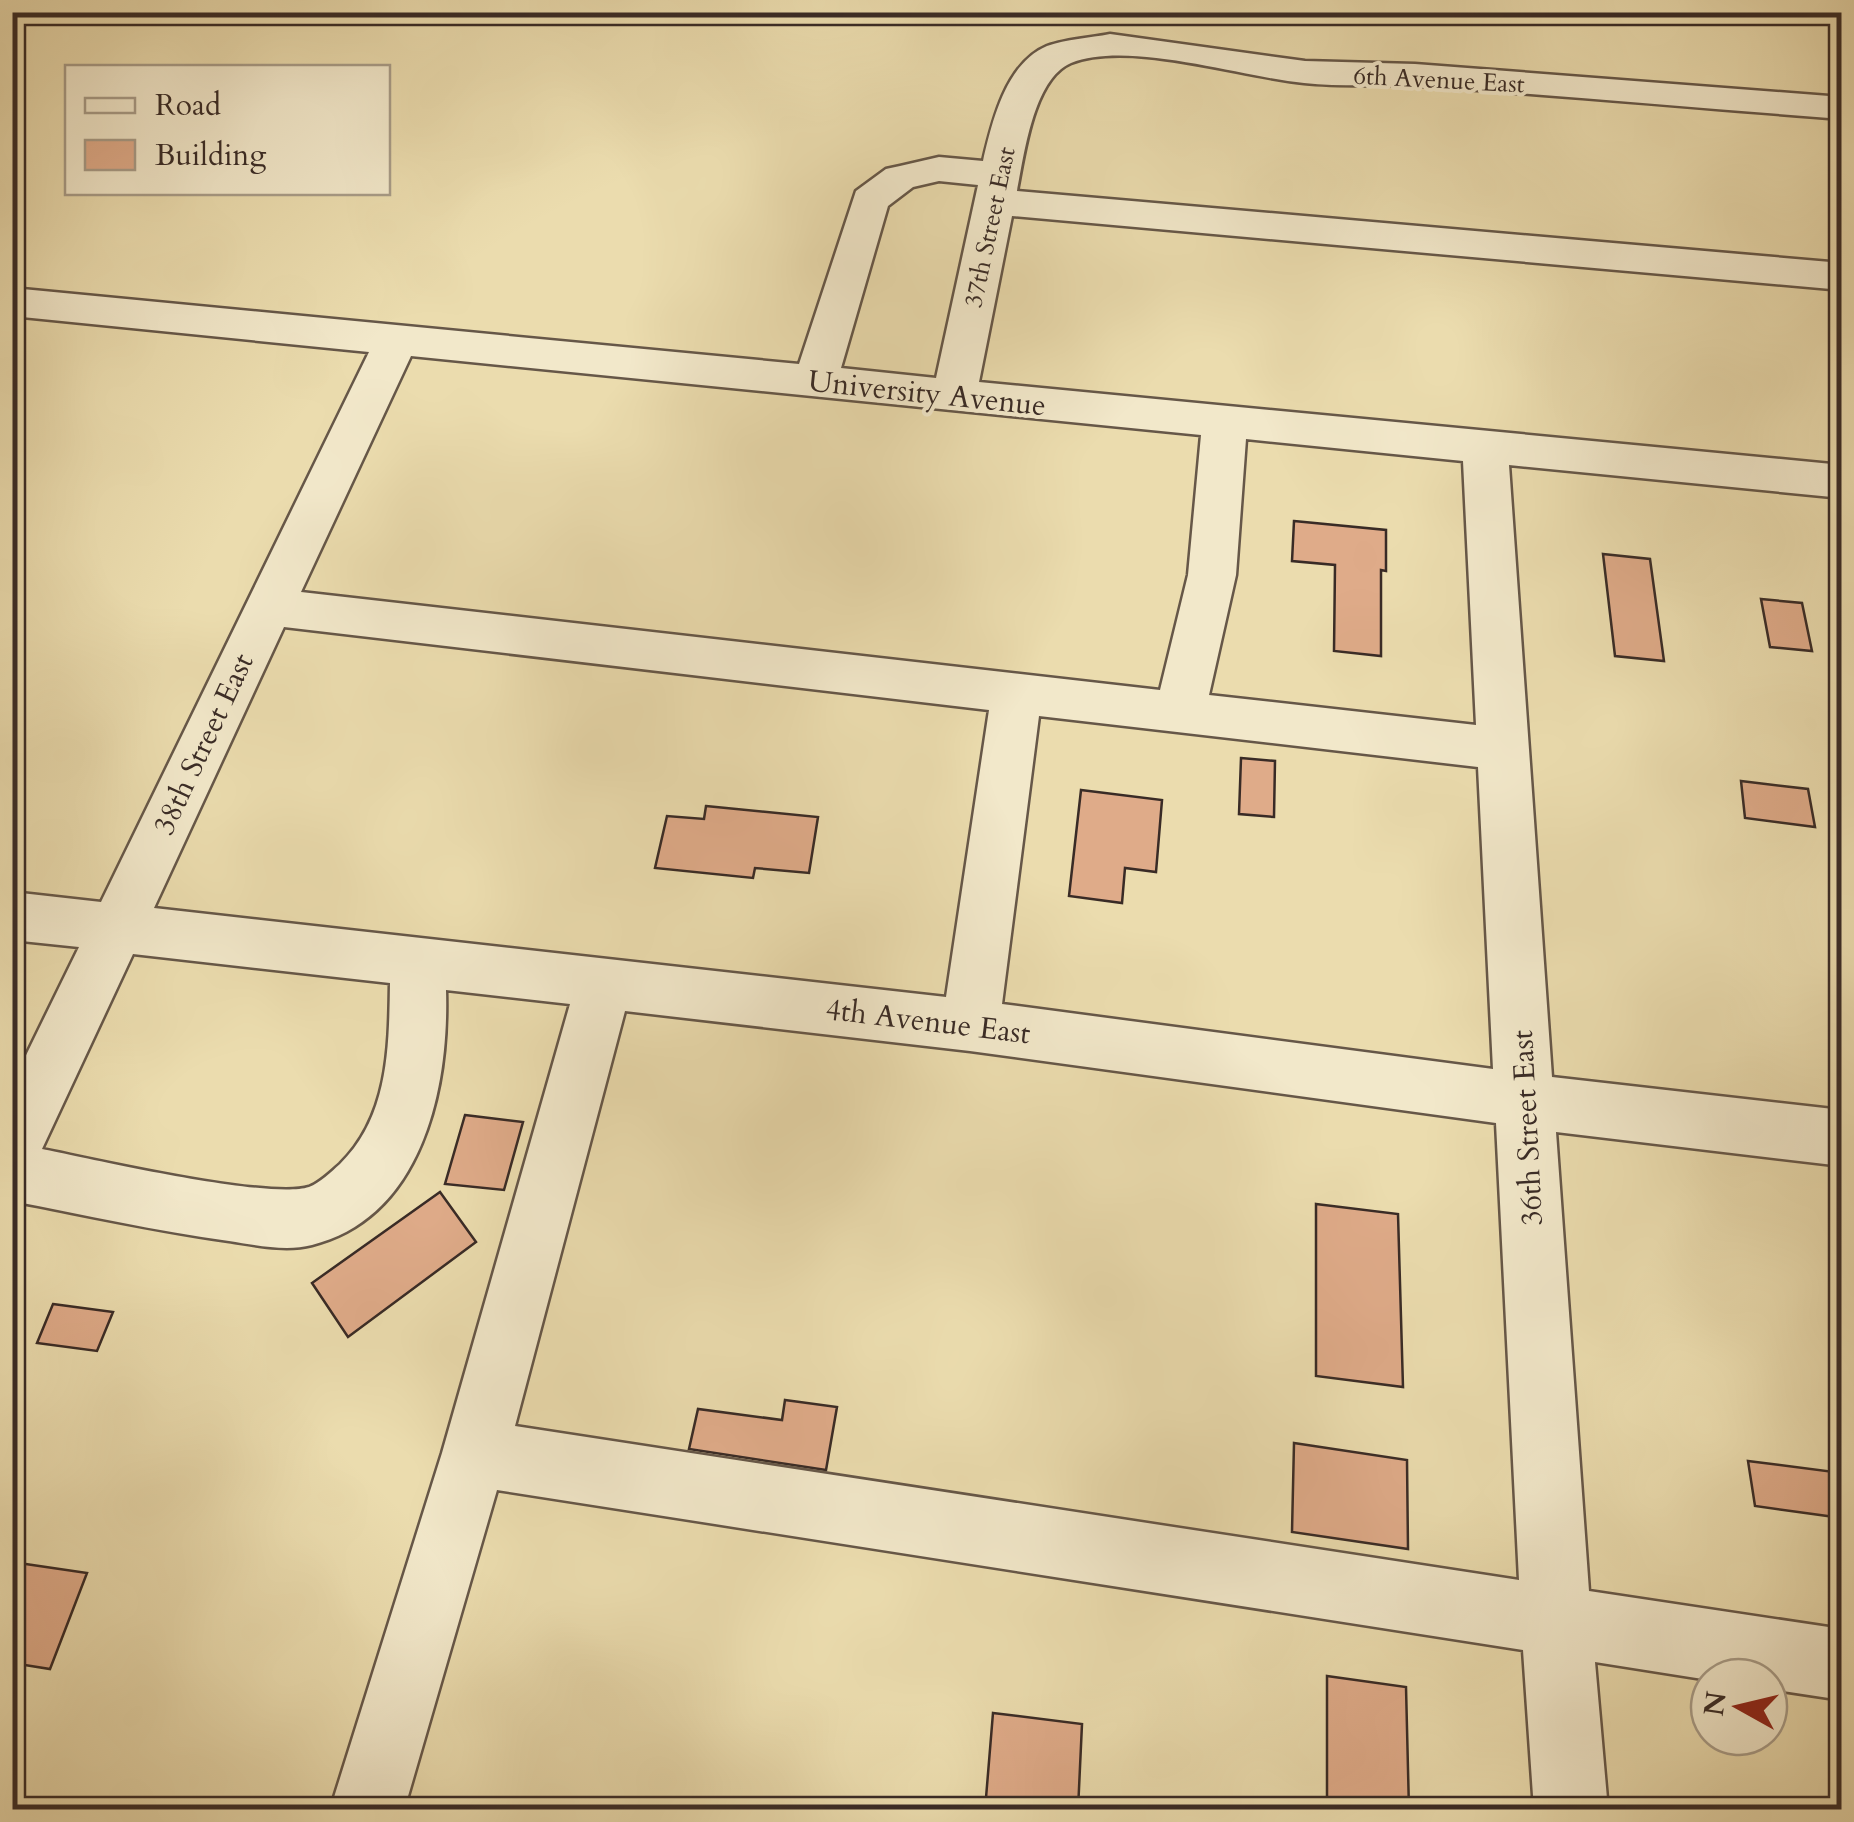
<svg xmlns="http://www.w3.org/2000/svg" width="1854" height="1822" font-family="Cardo,serif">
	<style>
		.building { fill: #dfab89; stroke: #392b26; stroke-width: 2.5 }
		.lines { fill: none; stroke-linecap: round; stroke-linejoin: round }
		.minor-casing { stroke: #665748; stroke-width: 5 }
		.minor { fill: #f2e8ca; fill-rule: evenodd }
		.labels { text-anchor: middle; stroke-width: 8; stroke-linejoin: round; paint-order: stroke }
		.far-street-label { font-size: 25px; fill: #392b26; stroke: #f2e8ca }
		.street-label { font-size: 30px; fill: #392b26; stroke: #f2e8ca }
	</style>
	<rect width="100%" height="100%" fill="#ebdcae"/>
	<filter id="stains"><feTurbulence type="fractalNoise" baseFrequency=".002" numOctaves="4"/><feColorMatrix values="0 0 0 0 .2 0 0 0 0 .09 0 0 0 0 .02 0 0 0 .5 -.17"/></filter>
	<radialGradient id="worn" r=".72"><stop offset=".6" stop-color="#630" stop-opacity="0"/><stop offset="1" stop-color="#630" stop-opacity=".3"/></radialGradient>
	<!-- building -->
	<g class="building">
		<path d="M1294 521 1386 530V571L1381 570V656L1334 651 1335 565 1292 561Z"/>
		<path d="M1603 554 1650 559 1664 661 1615 656Z"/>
		<path d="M1761 599 1802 603 1812 651 1770 647Z"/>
		<path d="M1241 758 1275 761 1274 817 1239 814Z"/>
		<path d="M1741 781 1808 789 1815 827 1745 818Z"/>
		<path d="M1081 790 1162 800 1156 872 1125 868 1122 903 1069 896Z"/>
		<path d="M706 806 818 817 809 873 755 868 753 878 655 868 667 816 704 819Z"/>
		<path d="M465 1115 523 1122 504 1190 445 1184Z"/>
		<path d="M440 1192 476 1242 348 1337 312 1283Z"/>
		<path d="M1316 1204 1398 1214 1403 1387 1316 1376Z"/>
		<path d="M53 1304 113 1312 97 1351 37 1343Z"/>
		<path d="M785 1400 837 1407 826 1470 689 1449 698 1409 782 1420Z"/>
		<path d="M1294 1443 1407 1460 1408 1549 1292 1532Z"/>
		<path d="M1748 1461 1842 1473V1518L1755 1506Z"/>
		<path d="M12 1562 87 1573 50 1669 12 1663Z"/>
		<path d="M1327 1676 1406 1687 1409 1810H1327Z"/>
		<path d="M993 1713 1082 1724 1078 1810H985Z"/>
	</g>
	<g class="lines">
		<!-- minor casing -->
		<g class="minor-casing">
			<path id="minor" d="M1110 34 1305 61 1415 64 1842 97V119C1700 108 1559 95 1418 86 1380 84 1341 87 1304 83 1241 77 1129 40 1071 63 1033 79 1024 156 1017 191L1842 263V290L1012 216 979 382 1842 465V498L1509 465 1552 1077 1842 1110V1166L1556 1132 1589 1591 1842 1629V1700L1769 1689V1677L1709 1680 1595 1662 1608 1810H1534L1523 1650 497 1490 404 1810H330L442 1453 570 1004 446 990C449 1087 423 1217 312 1245 286 1252 255 1245 229 1241 156 1231 85 1215 12 1201V1084L79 947 12 940V892L101 902 369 352 12 316V288L799 364 856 191 886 169 900 166 939 157 983 161C992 122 1006 63 1047 46 1066 39 1090 38 1110 34ZM939 181 978 185 936 378 841 368 888 206 913 187ZM411 356 1201 435 1188 575 1160 690 301 592ZM1246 439 1463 461 1476 725 1209 695 1236 575ZM284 627 989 710 946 997 154 908ZM1039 716 1478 767 1493 1069 1002 1004ZM133 954 390 983C389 1047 389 1116 340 1164 331 1172 320 1183 309 1187 269 1200 92 1159 42 1149ZM625 1011 970 1051 1496 1123 1519 1580 515 1426Z"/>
		</g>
		<!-- minor -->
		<use href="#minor" class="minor"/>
	</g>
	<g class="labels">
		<!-- far-street labels -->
		<g class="far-street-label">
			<text transform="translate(1439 79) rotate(3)" y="9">6th Avenue East</text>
			<text transform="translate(989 227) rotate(-78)" y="9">37th Street East</text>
		</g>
		<!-- street labels -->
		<g class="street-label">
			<text transform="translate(927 393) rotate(6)" y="10">University Avenue</text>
			<text transform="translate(203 744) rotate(-65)" y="10">38th Street East</text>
			<text transform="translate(928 1021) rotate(7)" y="10">4th Avenue East</text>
			<text transform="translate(1527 1128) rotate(-93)" y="10">36th Street East</text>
		</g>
	</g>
	<!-- margin -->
	<rect width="1854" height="1822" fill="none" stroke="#ebdcae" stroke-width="50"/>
	<rect x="15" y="15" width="1824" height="1792" fill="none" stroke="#392b26" stroke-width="5"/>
	<rect x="25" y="25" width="1804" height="1772" fill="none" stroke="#392b26" stroke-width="2.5"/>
	<!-- legend -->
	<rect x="65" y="65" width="325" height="130" fill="#f2e8ca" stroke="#a89c88" stroke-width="2.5"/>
	<rect x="85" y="98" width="50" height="15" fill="#f2e8ca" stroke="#a89c88" stroke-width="2.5"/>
	<text x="155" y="115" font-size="30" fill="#392b26">Road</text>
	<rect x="85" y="140" width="50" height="30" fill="#dfab89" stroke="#a89c88" stroke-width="2.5"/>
	<text x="155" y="165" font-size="30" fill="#392b26">Building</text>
	<!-- north arrow -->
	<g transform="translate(1739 1707) rotate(278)"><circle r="48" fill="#f2e8ca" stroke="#a89c88" stroke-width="2.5"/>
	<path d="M0-8L18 38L0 25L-18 38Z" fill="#8f2418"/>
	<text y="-15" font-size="28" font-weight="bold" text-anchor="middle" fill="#392b26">N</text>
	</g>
	<rect width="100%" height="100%" filter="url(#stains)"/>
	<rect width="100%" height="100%" fill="url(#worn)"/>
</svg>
